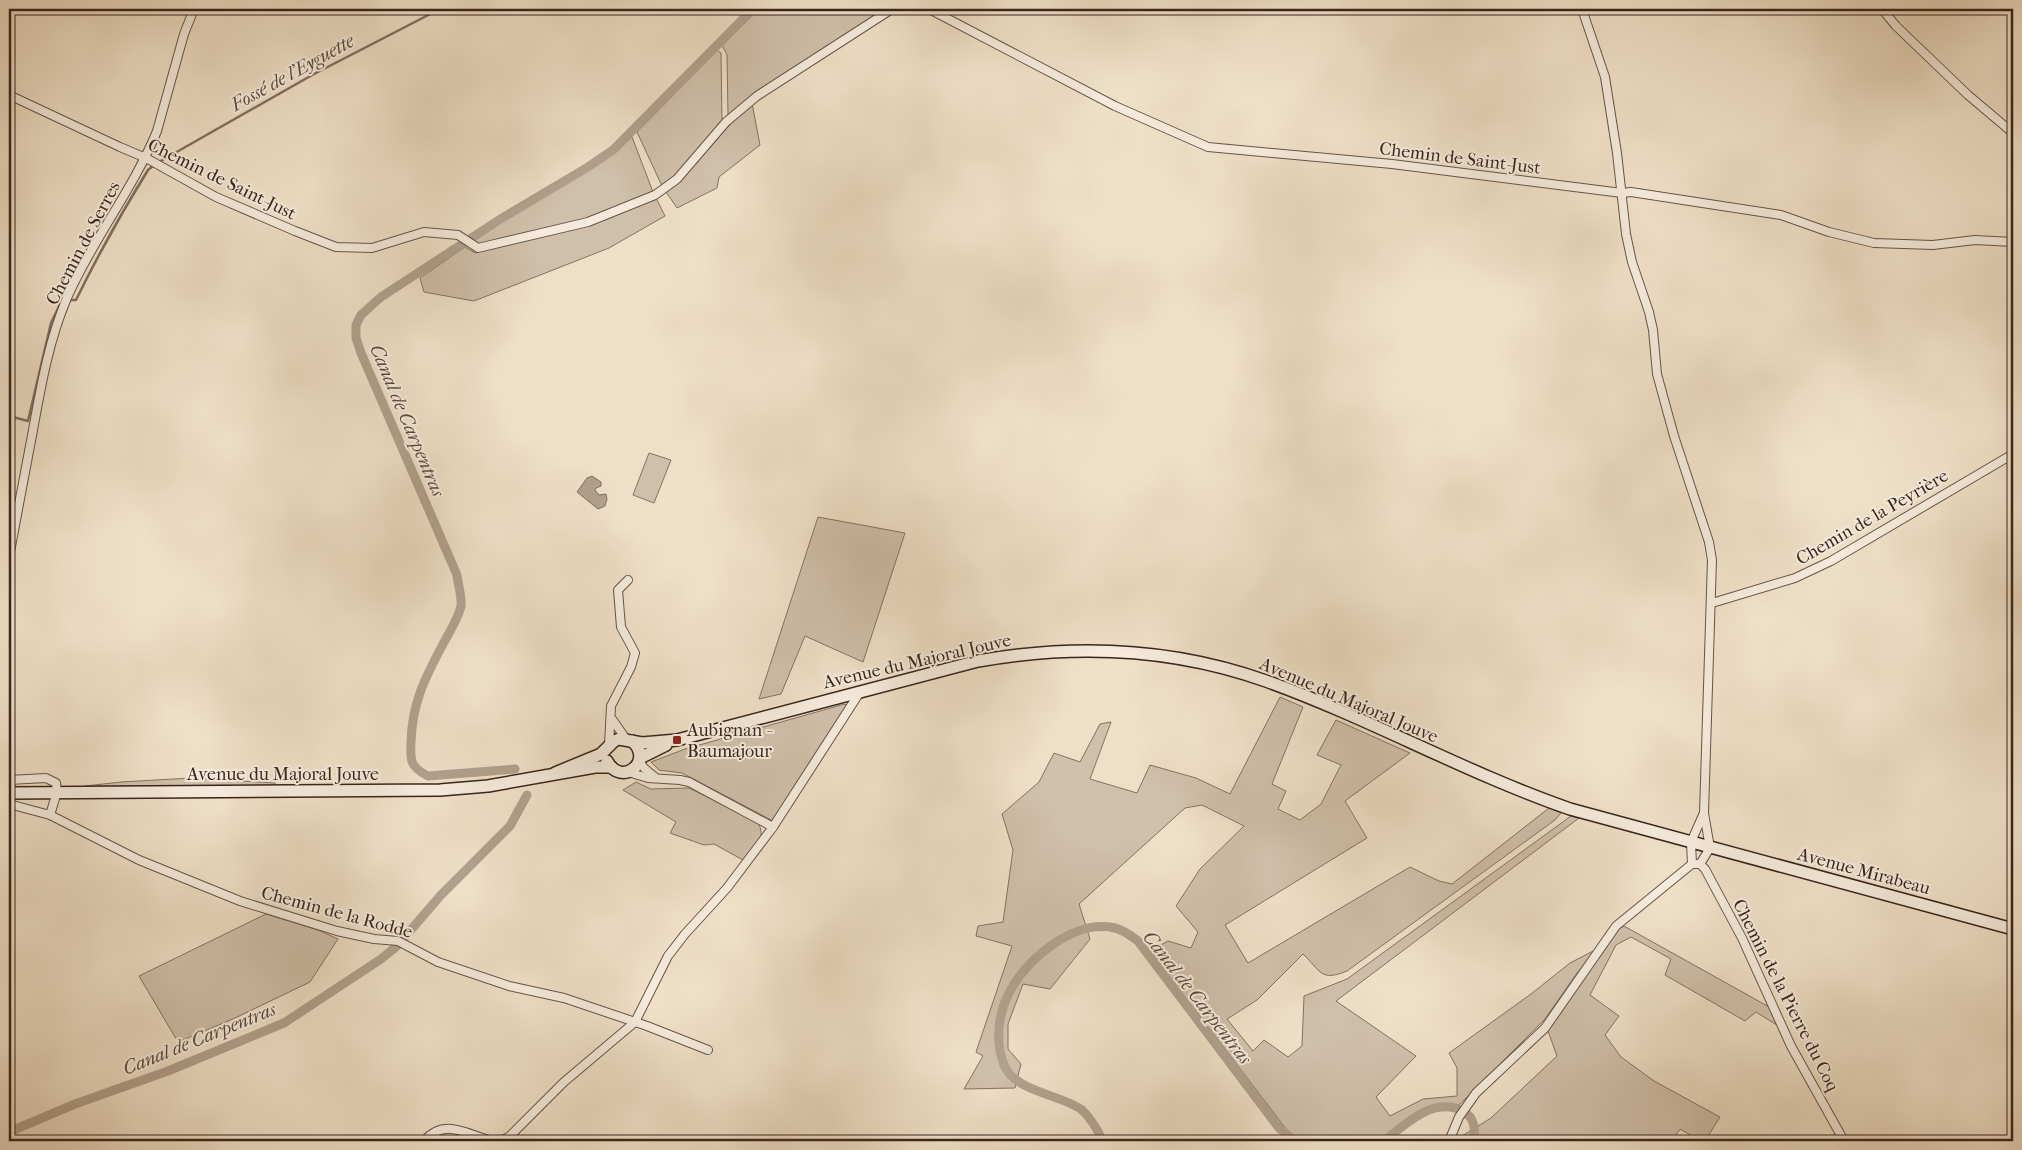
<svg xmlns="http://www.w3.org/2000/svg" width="2022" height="1150" font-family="'IM FELL French Canon',serif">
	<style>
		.green { fill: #d0bfaa; stroke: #847263 }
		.water { fill: #b1a08d; stroke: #816f60 }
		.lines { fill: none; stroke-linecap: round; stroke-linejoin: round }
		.stream { stroke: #816f60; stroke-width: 2.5 }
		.canal { stroke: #b1a08d; stroke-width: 9 }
		.street-casing { stroke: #665447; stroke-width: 10 }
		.secondary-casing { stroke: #39251c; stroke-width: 14 }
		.street { stroke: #f5eadb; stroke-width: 8 }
		.secondary { stroke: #f5eadb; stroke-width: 11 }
		.poi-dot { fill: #8f2418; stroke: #f5eadb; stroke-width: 2 }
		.labels { text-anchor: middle; stroke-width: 4; stroke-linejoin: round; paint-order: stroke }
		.street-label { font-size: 18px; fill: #39251c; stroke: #f5eadb }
		.poi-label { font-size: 18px; fill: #39251c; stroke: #f5eadb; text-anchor: start }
		.water-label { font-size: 19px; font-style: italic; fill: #5d4a3e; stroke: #f5eadb }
	</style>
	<rect width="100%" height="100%" fill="#efdfc7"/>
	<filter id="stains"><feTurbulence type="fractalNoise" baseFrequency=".004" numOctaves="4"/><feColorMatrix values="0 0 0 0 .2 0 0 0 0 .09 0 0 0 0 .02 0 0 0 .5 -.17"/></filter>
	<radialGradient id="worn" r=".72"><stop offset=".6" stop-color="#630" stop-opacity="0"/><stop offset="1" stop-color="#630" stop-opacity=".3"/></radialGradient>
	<!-- green -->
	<g class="green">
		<path d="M759 9H886L728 116 727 55 722 45Z"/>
		<path d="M717 50 721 53 722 120 675 176 662 186 637 132Z"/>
		<path d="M752 103 760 145 719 177 717 188 677 208 666 192 680 182 726 129Z"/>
		<path d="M632 137 653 192 590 218 477 246 471 241 611 155Z"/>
		<path d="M656 198 665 216 609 248 474 301 424 292 420 278 465 247 475 253 588 225Z"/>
		<path d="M649 453 671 460 654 503 633 495Z"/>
		<path d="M818 517 905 533 863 662 805 636 781 694 759 699Z"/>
		<path d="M1280 697 1303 707 1272 784 1286 791 1278 809 1300 820 1321 804 1341 765 1317 755 1336 720 1410 753 1345 801 1367 838 1225 925 1248 963 1410 867 1439 881 1452 884 1549 808 1561 813 1555 820 1347 971C1320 982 1321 971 1303 954L1257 1000 1227 1019 1253 1051 1264 1040 1288 1057 1302 1046 1304 996 1347 979 1571 816 1579 818 1336 1001 1416 1056 1376 1097 1390 1116 1423 1099 1457 1096V1068L1449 1053 1531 994 1570 963 1597 949 1577 973 1545 1019 1459 1105H1440L1422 1110 1380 1141H1299L1293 1138 1196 1011 1152 957 1154 949 1168 941 1191 948 1198 932 1176 906 1200 869 1244 826 1202 805 1185 808 1079 904 1090 939 1050 989 1023 984 1008 1024V1049L1021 1064 1015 1088 964 1089 983 1056 976 1052 1012 946 976 936 978 926 1003 922 1013 850 1002 814 1039 782 1054 753 1080 762 1100 724 1111 722 1090 779 1137 793 1150 765 1196 778 1230 794Z"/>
		<path d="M845 704 848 707 773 821 682 773 659 770 651 762 685 749Z"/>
		<path d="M191 778 275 783 276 786H85L121 782Z"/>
		<path d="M636 782 651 789 689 788 757 821C768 839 755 846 743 860L714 844 704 845 670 833 676 822 623 790Z"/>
		<path d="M266 914 318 930 338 939 310 982 233 1019 178 1042 139 976Z"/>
		<path d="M1624 926 1771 1008 1780 1027 1756 1012 1745 1021 1665 975 1671 959 1631 937 1616 945 1590 995 1619 1016 1605 1035 1621 1057 1654 1081 1720 1117 1705 1141H1701L1680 1129 1672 1141H1544L1540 1140 1538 1141H1454L1491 1118 1557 1056 1548 1031 1617 930Z"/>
	</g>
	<!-- water -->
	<path class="water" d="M592 476 601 482V486L596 488 595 490 599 495 606 494 607 499 605 506 598 509 577 492 587 478Z"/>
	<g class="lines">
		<!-- stream -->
		<g class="stream">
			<path d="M159 162 314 74 440 9"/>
			<path d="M69 300H76C98 255 122 212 148 170L154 165"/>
			<path d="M9 416 28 421 51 323 62 300"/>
		</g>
		<!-- canal -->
		<g class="canal">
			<path d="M515 769 428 776C410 767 410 760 411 742 412 703 425 678 443 644 449 633 458 619 461 606 462 597 458 584 457 575L361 353 356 338V325L361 315 381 297 502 218 588 167 613 150 753 9"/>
			<path d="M9 1132 75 1104 168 1071 284 1023 381 959 397 946 441 895 510 826 527 795"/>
			<path d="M1103 1141C1098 1131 1091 1118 1082 1110 1060 1094 1015 1092 1004 1065 995 1042 998 1013 1010 991 1028 958 1074 919 1115 928 1124 930 1131 936 1138 941L1279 1128 1295 1141"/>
			<path d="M1384 1141C1406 1124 1433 1096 1463 1111 1475 1118 1475 1129 1474 1141"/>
		</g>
		<!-- street casing -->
		<g class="street-casing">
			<g id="street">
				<path d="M929 9 1115 106 1208 147 1392 164 1622 193 1631 192 1781 215 1829 232 1874 243 1933 245 1975 240 2013 242"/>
				<path d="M1582 9 1605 77 1617 153 1626 234 1632 262 1649 312 1653 330 1657 374 1674 436 1709 542 1712 560 1704 813 1710 848 1700 864"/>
				<path d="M1882 9 1896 26 1968 95 2013 133"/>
				<path d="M9 95 120 147 146 158 216 197 295 231 336 247 372 248 424 232 458 235 478 248 588 222 655 195 677 179 726 122 757 96 892 9"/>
				<path d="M9 557C17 515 25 473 33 430 41 386 49 340 67 298 92 240 133 190 157 131L184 34 194 9"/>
				<path d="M1712 603 1795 578 1831 561 2013 454"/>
				<path d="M612 719 626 739"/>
				<path d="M609 745 611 706 631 667 635 653 621 627 618 590 628 580"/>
				<path d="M639 761 644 768 656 778"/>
				<path d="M628 772 648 778 680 780 689 782 773 827"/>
				<path d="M9 780 46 778 56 783 57 792 50 815"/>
				<path d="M9 804 50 815 139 860 240 901 337 931 374 939 398 941 438 962 509 986 564 998 647 1026 708 1050"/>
				<path d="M1692 864 1691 842 1703 815"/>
				<path d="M1700 864 1705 869 1742 938 1791 1046 1844 1141"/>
				<path d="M424 1141C445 1117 467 1135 493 1141"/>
				<path d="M501 1141 510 1136 564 1082 635 1022 668 956 685 934 727 888 773 827 860 692"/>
				<path d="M1449 1141 1459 1117 1476 1093 1545 1028 1616 926 1692 864H1700"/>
			</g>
		</g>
		<!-- secondary casing -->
		<g class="secondary-casing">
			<g id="secondary">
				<path d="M640 758 666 745"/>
				<path d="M607 761C621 788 655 761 632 741"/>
				<path d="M555 773 601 754 614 741 619 739 642 743 677 740 978 661C1074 644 1173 648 1266 681 1369 718 1466 773 1570 809L2013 929"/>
				<path d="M9 793 440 790 488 786 595 767H611"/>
			</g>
		</g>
		<!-- street -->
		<use href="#street" class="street"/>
		<!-- secondary -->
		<use href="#secondary" class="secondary"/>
	</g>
	<!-- markers -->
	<rect class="poi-dot" x="672" y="735" width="10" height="10" rx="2.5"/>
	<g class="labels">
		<!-- street labels -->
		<g class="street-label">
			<text transform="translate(1460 158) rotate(7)" y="6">Chemin de Saint-Just</text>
			<text transform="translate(222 179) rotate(26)" y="6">Chemin de Saint-Just</text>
			<text transform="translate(83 243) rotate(-62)" y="6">Chemin de Serres</text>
			<text transform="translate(1872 517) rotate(-30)" y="6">Chemin de la Peyrière</text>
			<text transform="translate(917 661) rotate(-13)" y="6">Avenue du Majoral Jouve</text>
			<text transform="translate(1349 700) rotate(23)" y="6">Avenue du Majoral Jouve</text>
			<text x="283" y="780">Avenue du Majoral Jouve</text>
			<text transform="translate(1864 871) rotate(15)" y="6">Avenue Mirabeau</text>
			<text transform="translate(337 912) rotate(15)" y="6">Chemin de la Rodde</text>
			<text transform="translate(1786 995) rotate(63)" y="6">Chemin de la Pierre du Coq</text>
		</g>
		<!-- poi labels -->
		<g class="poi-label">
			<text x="687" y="736">Aubignan -<tspan x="687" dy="21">Baumajour</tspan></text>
		</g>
		<!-- water labels -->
		<g class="water-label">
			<text transform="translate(292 72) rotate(-29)" y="7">Fossé de l'Eyguette</text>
			<text transform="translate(408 420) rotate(67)" y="7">Canal de Carpentras</text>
			<text transform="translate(1198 997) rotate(52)" y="7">Canal de Carpentras</text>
			<text transform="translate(199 1038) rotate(-22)" y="7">Canal de Carpentras</text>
		</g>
	</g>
	<!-- margin -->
	<rect width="2022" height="1150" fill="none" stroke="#efdfc7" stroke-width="30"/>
	<rect x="10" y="10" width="2002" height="1130" fill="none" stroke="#39251c" stroke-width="2.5"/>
	<rect x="15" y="15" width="1992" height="1120" fill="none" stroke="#39251c"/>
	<rect width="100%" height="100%" filter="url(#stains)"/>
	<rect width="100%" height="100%" fill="url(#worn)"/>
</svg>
